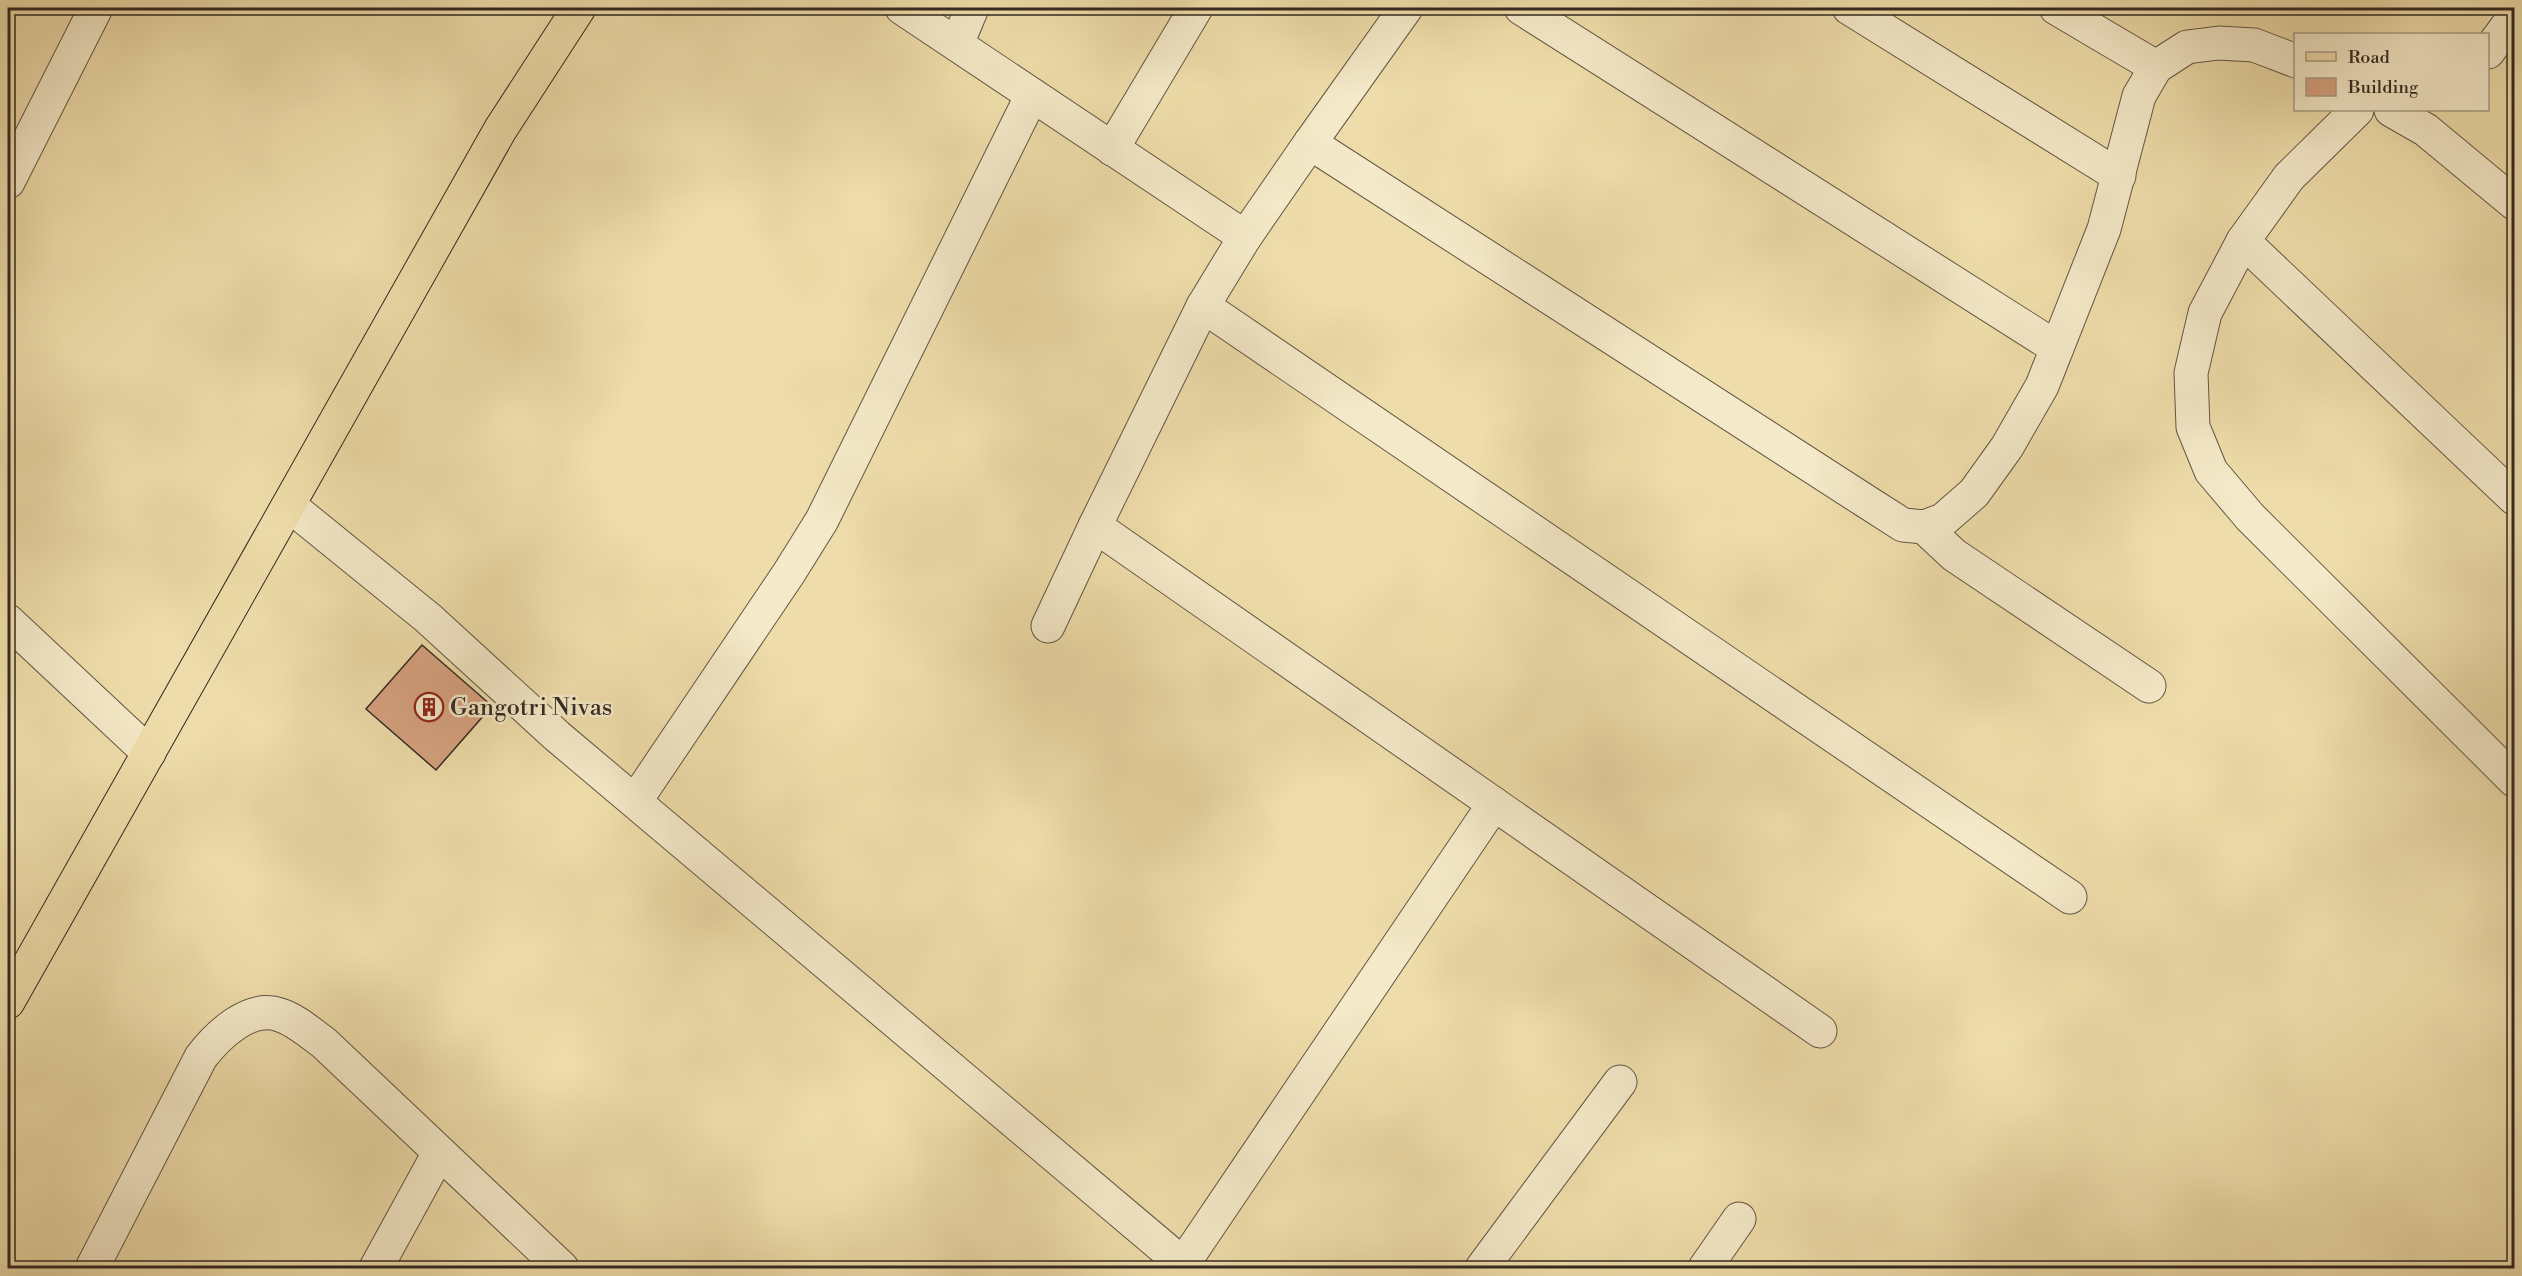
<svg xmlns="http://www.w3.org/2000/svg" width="2522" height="1276" font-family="'Libre Bodoni',serif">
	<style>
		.building { fill: #d7a280; stroke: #332921; stroke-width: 1.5 }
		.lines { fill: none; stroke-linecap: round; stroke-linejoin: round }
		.minor-casing { stroke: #625643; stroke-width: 35 }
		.primary-casing { stroke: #332921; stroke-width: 35 }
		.minor { stroke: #f4e9c8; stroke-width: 33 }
		.primary { stroke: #eda; stroke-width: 33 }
		.labels { text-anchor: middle; stroke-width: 5; stroke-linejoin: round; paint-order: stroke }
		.poi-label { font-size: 24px; fill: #332921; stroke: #f4e9c8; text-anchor: start }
	</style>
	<rect width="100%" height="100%" fill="#eda"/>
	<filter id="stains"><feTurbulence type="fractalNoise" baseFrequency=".00333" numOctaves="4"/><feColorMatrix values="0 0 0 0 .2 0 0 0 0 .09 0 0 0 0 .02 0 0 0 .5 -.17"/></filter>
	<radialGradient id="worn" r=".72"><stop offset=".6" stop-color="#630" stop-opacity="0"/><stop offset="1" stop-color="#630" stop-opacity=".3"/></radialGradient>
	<!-- building -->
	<path class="building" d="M422 645 492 706 436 770 366 709Z"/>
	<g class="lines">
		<!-- minor casing -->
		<g class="minor-casing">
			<g id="minor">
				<path d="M902 8 1245 237 1310 143 1867 502 1903 525 1924 527 1943 520 1974 493 2007 447 2042 386 2104 229 2139 96 2156 67 2187 47 2219 43 2254 45 2296 61"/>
				<path d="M1521 8 2057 348"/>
				<path d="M1849 8 2119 176"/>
				<path d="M2056 8 2156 67"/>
				<path d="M957 44 972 8"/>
				<path d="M2488 52 2514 17"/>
				<path d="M2357 110 2289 177 2243 241 2205 313 2191 373 2193 427 2211 471 2250 517 2514 780"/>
				<path d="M2391 110 2426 130 2514 203"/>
				<path d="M1310 143 1406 8"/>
				<path d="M1112 149 1196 8"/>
				<path d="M8 182 96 8"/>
				<path d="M1245 237 1203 306 1095 526 1820 1031"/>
				<path d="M2243 241 2514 498"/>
				<path d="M1203 306 2070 897"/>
				<path d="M290 506 428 618 557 736 1183 1264 1180 1268"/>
				<path d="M1924 527 1954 555 2149 686"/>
				<path d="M8 621 149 753"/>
				<path d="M1048 626 1095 526"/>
				<path d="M636 800 789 573 822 520 1032 95"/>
				<path d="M92 1268 201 1057C218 1035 250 1004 280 1015 296 1020 310 1033 324 1043L562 1268"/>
				<path d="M376 1268 439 1153"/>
				<path d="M1188 1268 1183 1264 1494 804"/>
				<path d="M1482 1268 1620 1082"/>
				<path d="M1705 1268 1739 1219"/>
			</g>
		</g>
		<!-- primary casing -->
		<g class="primary-casing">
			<path id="primary" d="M8 1002 500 130 579 8"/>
		</g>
		<!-- minor -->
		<use href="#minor" class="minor"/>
		<!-- primary -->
		<use href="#primary" class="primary"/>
	</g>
	<!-- icons -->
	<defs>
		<g id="building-ring" transform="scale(1.5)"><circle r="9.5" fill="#f4e9c8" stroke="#8f2418" stroke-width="1.5"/><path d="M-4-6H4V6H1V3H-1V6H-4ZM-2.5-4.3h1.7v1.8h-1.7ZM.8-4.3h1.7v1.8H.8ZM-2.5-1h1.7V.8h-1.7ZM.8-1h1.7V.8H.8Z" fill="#8f2418"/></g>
	</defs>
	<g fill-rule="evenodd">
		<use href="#building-ring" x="429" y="707"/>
	</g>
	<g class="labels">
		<!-- poi labels -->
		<g class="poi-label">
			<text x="450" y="715">Gangotri Nivas</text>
		</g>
	</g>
	<!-- margin -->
	<rect width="2522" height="1276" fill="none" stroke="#eda" stroke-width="30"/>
	<rect x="9" y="9" width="2504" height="1258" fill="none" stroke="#332921" stroke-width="3"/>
	<rect x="15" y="15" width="2492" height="1246" fill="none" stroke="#332921" stroke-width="1.5"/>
	<!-- legend -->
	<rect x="2294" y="33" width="195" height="78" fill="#f4e9c8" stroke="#a79c85" stroke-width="1.5"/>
	<rect x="2306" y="52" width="30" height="9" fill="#eeddaa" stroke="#a79c85" stroke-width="1.5"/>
	<text x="2348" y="63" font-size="18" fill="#332921">Road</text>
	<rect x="2306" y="78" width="30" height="18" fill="#d7a280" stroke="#a79c85" stroke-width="1.5"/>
	<text x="2348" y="93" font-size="18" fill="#332921">Building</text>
	<rect width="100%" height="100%" filter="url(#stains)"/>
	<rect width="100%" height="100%" fill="url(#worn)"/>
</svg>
